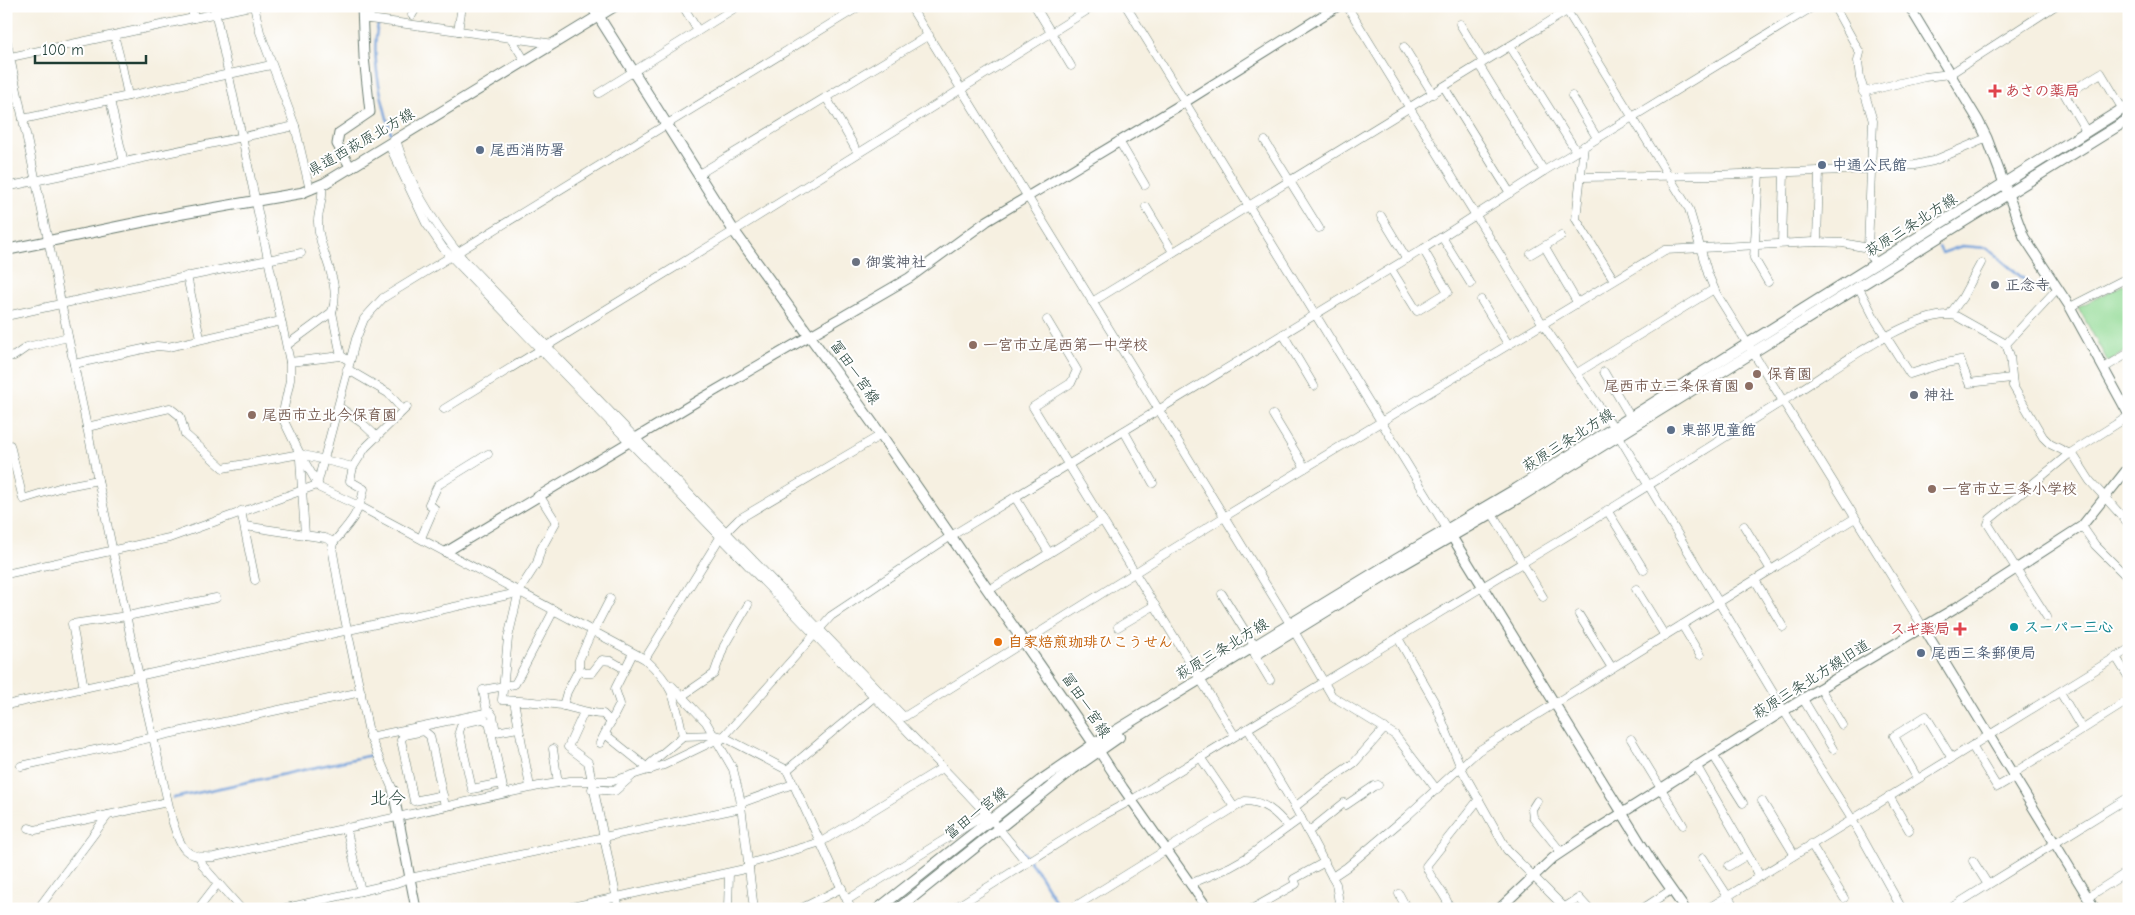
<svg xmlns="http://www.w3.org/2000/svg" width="2135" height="915" font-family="'Comic Neue','Klee One',sans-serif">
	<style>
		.green { fill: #92da94; stroke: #588c64 }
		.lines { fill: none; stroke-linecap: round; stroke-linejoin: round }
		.stream { stroke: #709fd9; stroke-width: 2.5 }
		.minor-casing { stroke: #6a7c71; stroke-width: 9 }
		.tertiary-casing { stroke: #6a7c71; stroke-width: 11 }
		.secondary-casing { stroke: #6a7c71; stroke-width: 12 }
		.minor { stroke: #fff; stroke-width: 8 }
		.tertiary { stroke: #fff; stroke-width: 9 }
		.secondary { stroke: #fff; stroke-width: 10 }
		.health-dot { fill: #e0444e; stroke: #fff; stroke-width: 2 }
		.service-dot { fill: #5c6f8a; stroke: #fff; stroke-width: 2 }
		.worship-dot { fill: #6b7280; stroke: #fff; stroke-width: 2 }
		.education-dot { fill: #8d6e63; stroke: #fff; stroke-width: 2 }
		.culture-dot { fill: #0f9aa8; stroke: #fff; stroke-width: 2 }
		.food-dot { fill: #e8710a; stroke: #fff; stroke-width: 2 }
		.labels { text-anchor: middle; stroke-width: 4; stroke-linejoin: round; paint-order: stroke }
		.health-label { font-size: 15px; font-weight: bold; fill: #be3a42; stroke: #fff; text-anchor: start }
		.street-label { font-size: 15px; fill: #1f3d34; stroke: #fff }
		.service-label { font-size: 15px; font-weight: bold; fill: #4e5e75; stroke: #fff; text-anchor: start }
		.worship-label { font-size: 15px; font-weight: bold; fill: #5b616d; stroke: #fff; text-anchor: start }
		.education-label { font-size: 15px; font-weight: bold; fill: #785e54; stroke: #fff; text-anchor: start }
		.culture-label { font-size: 15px; font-weight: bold; fill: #0d838f; stroke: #fff; text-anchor: start }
		.food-label { font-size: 15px; font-weight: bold; fill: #c56008; stroke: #fff; text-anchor: start }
		.quarter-label { font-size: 18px; fill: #1f3d34; stroke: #fff }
	</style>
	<rect width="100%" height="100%" fill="#fff"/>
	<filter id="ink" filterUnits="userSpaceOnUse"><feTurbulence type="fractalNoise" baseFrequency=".02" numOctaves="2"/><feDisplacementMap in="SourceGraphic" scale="10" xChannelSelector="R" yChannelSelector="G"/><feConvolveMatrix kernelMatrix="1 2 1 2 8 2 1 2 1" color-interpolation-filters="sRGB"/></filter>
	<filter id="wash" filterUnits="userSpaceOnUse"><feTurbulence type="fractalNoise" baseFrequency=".0096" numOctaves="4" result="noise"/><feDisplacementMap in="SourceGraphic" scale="20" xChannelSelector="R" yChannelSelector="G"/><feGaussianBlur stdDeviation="1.12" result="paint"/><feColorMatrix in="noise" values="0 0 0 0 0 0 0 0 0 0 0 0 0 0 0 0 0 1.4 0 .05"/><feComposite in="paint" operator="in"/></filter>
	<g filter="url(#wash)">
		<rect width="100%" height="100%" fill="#f6f0e1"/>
		<!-- green -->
		<path class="green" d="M2129 282V349L2108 362 2078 307Z"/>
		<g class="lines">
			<!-- stream -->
			<g class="stream">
				<path d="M378 25C370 58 382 101 391 133"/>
				<path d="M426 216 449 248"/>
				<path d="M1939 247 1942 253 1962 246 1987 248 2026 281 2047 292"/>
				<path d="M174 798 372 755"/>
				<path d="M980 802 988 810"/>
				<path d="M1009 834 1040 875 1060 909"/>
			</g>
		</g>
	</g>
	<g filter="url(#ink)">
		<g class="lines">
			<!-- minor casing -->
			<g class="minor-casing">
				<g id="minor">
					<path d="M191 6 194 18"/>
					<path d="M214 6 290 362V380L282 417 300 454 320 488 361 507 645 659C674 685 675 699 683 736"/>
					<path d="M254 6 260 32 295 126 310 190"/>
					<path d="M683 6 698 31"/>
					<path d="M910 6 1116 340 1287 619 1332 696 1395 735 1437 790"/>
					<path d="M1035 6 1071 66"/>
					<path d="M1126 6 1447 529"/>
					<path d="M1347 6 1542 323 1614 428 1784 711 1850 816 1902 909"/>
					<path d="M1564 6 1689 209 1708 274 1716 293 1923 627"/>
					<path d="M1834 6 1860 53 1858 61 1860 78 1873 121 1868 248 1875 265"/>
					<path d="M412 15 417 6"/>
					<path d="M362 18 511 38 525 61"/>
					<path d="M369 19 371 6"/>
					<path d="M1460 24 1483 62"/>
					<path d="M458 31 462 6"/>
					<path d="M114 35 122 66 128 96"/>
					<path d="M6 38 135 658 172 820C181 847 183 859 214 857L539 786 570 781H613L664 765 716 740"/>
					<path d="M511 38 554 44"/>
					<path d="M1510 46 1576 151"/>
					<path d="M1404 47 1433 94"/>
					<path d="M6 58 250 6"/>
					<path d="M1479 65 1544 171"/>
					<path d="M1444 87 1510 193"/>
					<path d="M1863 92 1925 77 1950 74 2055 6"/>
					<path d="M599 93 738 6"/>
					<path d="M1572 96 1597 138"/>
					<path d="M826 97 858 153"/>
					<path d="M110 100 124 163"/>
					<path d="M23 119 271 65"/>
					<path d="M2086 131 2065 95 2101 73 2122 108"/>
					<path d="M396 140C410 186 433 223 463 259L904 717 1224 517 1665 250 1814 242 1843 243 1868 248"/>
					<path d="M1119 141 1145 185"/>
					<path d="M1265 141 1319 228"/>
					<path d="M389 145 426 223 443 248 964 790 992 820 1027 863"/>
					<path d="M1584 146 1576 219 1614 280"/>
					<path d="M1759 173 1754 258 1768 282"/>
					<path d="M699 174 929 35"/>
					<path d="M1581 177 1715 175 1871 169 1915 165 1933 161 1987 138"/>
					<path d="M6 187 295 126"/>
					<path d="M1146 207 1173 252"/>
					<path d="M1381 216 1407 259"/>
					<path d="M1442 237 1471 284"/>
					<path d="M1817 242 1819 171"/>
					<path d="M1782 243 1784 172"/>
					<path d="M1545 247 1577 302"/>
					<path d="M1531 254 1561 236"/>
					<path d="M1391 269 1417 311 1448 292 1423 249"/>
					<path d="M187 276 200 338"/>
					<path d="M1858 286 1876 321 1910 374 1938 365 1960 360 1969 383 2011 378"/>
					<path d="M1481 300 1508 344"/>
					<path d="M1092 302 1575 6"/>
					<path d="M2070 307 2129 277"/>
					<path d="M332 312 341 356"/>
					<path d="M1950 314 1962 298 1981 263"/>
					<path d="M6 316 147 285 301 253"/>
					<path d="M1047 320 1077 370 1071 383 1033 407 1235 736"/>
					<path d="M1283 334 1314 386"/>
					<path d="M2006 344 2057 289"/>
					<path d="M287 345 332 312C343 281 317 251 318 220 319 207 324 198 322 185"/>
					<path d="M6 357 14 356 27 347 68 337"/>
					<path d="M290 362 341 356 350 361"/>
					<path d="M74 364 157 346 168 347 281 321"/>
					<path d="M2104 368 2129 353"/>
					<path d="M347 369 388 393 403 410"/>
					<path d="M1604 372 1631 418"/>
					<path d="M1577 373 1714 289"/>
					<path d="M339 407 362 423 377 437"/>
					<path d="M444 409 734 231 1094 6"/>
					<path d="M1273 415 1305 468"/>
					<path d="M87 427 170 408 180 416 185 434 223 468 300 454 353 467"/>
					<path d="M1124 431 1153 483"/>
					<path d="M6 445H10L23 499 62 487 98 480"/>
					<path d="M300 459 305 535"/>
					<path d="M539 495 556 522 541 549 537 563 519 591 508 638 502 700C522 701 541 702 561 705 575 708 588 714 603 714L611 722"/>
					<path d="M1015 497 1049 553"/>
					<path d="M1607 510 1644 570"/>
					<path d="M241 511 255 580"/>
					<path d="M1492 513 1543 597"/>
					<path d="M245 526 325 538 334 542"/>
					<path d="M1744 526 1771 570"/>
					<path d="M2082 526 2095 545 2129 579"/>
					<path d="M421 538 434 508 429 504 438 485 488 454"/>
					<path d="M6 574 169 538 317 485 356 339 364 319 383 298 860 6"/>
					<path d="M1755 580 1783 627"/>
					<path d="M1636 589 1665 636"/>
					<path d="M989 590 1103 520"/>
					<path d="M1222 594 1255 647"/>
					<path d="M1579 615 1612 668"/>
					<path d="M2047 617 1988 524 1990 519 2069 454 2129 416"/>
					<path d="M1682 625 1700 655"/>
					<path d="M1118 627 1155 605"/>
					<path d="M593 632 610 599"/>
					<path d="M1398 638 1435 703 1461 768 1507 850 1566 909"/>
					<path d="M1255 655 1270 680"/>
					<path d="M2116 657 2129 678"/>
					<path d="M645 659 719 539 739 519 881 435"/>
					<path d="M579 669 585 673H592L602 660 611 661 625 669"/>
					<path d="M672 686 706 722 733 769 740 798 754 909"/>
					<path d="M84 688 72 624 127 616 216 598"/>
					<path d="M1820 688 1842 725"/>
					<path d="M2060 692 2082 729"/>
					<path d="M682 696 714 674 724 646 748 605"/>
					<path d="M1803 699 1833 749"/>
					<path d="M514 701 530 787"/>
					<path d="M6 705 518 593"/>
					<path d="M563 706 567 692 579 669V660L592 631"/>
					<path d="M487 712 483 690 515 684 554 610"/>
					<path d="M584 712 568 747 588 762 619 909"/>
					<path d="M1248 729 1295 807 1332 877 1336 884 1340 909"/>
					<path d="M605 734 650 770"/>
					<path d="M370 737 490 712 493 716 496 732 518 728"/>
					<path d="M1631 739 1683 825"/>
					<path d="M600 743 620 704 615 689 633 653"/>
					<path d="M718 743 831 616 951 536 1423 249 1544 171 1814 6"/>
					<path d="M1972 746 1997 787 2014 777"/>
					<path d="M553 749 558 783"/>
					<path d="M1713 755 1743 803"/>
					<path d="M1200 757 1234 807"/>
					<path d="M1696 765 1760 876"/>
					<path d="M21 766 361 692"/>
					<path d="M650 770V764L683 736 714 735 724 737 787 770 851 909"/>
					<path d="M787 770 874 697"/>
					<path d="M2012 774 2129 700"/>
					<path d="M1917 778 1894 736 1926 716 1951 757"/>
					<path d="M502 783 472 789 459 732 462 723 483 719 489 722 502 783 504 793"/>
					<path d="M592 789 615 791 632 776"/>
					<path d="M393 790 370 737 342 605 332 547 333 543C349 524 359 515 364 489L350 481 353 467 365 448 407 407"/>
					<path d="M443 795 414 801 401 740 404 735 424 731 430 736 445 806"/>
					<path d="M1889 796 1909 830"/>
					<path d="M1537 801 1532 809 1533 817 1561 852"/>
					<path d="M1762 801 1794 854"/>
					<path d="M741 803 793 784"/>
					<path d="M1295 807 1325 783 1354 763 1385 728"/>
					<path d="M346 827 361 891"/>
					<path d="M29 828 35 830 108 815"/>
					<path d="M1308 832 1344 803 1346 805 1374 786 1378 785"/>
					<path d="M1811 844 1844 898"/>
					<path d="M200 858 203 866 241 909"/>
					<path d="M1703 858 1736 909"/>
					<path d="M1973 861 1987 883"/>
					<path d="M748 864 821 842 942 768"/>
					<path d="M1729 866 1747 855"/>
					<path d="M1332 877 1347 867 1406 817 1478 751 1855 518"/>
					<path d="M1190 884 1230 867 1246 858 1301 818"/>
					<path d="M1399 894 1407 909"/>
					<path d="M2088 897 2129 871"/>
					<path d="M847 900 986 814"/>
					<path d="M1565 907 1579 898 1589 909"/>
					<path d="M38 909 108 815 167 802"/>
					<path d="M198 909 218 883"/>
					<path d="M282 909 396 883 410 878 741 808"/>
					<path d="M563 909 749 868"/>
					<path d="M728 909 729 873"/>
					<path d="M800 909 842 888"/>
					<path d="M953 909 1100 817 1132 800C1272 712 1415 628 1557 542 1636 494 1715 443 1794 394 1828 373 1919 306 1956 316L2006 344 2010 356 2013 386 2043 437 2050 444 2074 456 2090 481 2129 524"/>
					<path d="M1071 909 1245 801C1264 801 1277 813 1288 827"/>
					<path d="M1252 909 1296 884 1294 879 1325 862"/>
					<path d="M1450 909C1446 893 1432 882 1426 866L1479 799"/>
					<path d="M1642 909 1671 890"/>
					<path d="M1707 909 2129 649"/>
					<path d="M1949 909 2129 797"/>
				</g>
			</g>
			<!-- tertiary casing -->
			<g class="tertiary-casing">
				<g id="tertiary">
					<path d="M1909 6 1978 120 1987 138 2024 237 2070 307 2129 415"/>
					<path d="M351 168 337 144 339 133 370 112 364 57 362 6"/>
					<path d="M1449 532 1656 868 1685 909"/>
					<path d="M446 552 699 400 909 278 987 221 1185 102 1338 6"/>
					<path d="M1923 627 2095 909"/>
					<path d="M1099 751 1123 788 1208 909"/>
					<path d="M393 790 416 909"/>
					<path d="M1499 909 1553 858 1586 836 1820 688 1962 604 2082 526 2129 467"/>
				</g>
			</g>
			<!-- secondary casing -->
			<g class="secondary-casing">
				<g id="secondary">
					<path d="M592 6 734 231 881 435 1097 748"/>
					<path d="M6 250 180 214 301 193 325 183 615 6"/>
					<path d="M1260 652 1400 566 1518 498 2129 119"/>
					<path d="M878 909 1040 781 1094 744 1397 559 1516 489 2129 105"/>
					<path d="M898 909 1073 769 1119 737"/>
				</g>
			</g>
			<!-- minor -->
			<use href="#minor" class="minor"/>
			<!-- tertiary -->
			<use href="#tertiary" class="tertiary"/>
			<!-- secondary -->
			<use href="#secondary" class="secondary"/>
		</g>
	</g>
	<!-- markers -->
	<g class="health-dot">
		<path d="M1992.5 83.5h5v5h5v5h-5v5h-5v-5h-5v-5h5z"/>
		<path d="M1957.5 621.5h5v5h5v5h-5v5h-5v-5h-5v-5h5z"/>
	</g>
	<g class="service-dot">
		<circle cx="480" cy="150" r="5"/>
		<circle cx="1822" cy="165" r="5"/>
		<circle cx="1671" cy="430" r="5"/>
		<circle cx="1921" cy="653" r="5"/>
	</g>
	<g class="worship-dot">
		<circle cx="856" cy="262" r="5"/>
		<circle cx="1995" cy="285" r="5"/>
		<circle cx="1914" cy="395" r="5"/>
	</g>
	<g class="education-dot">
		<circle cx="973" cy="345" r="5"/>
		<circle cx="1757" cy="374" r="5"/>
		<circle cx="1749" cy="386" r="5"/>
		<circle cx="252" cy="415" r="5"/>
		<circle cx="1932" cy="489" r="5"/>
	</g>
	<circle class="culture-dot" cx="2014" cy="627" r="5"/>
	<circle class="food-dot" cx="998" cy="642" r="5"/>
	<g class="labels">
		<!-- health labels -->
		<g class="health-label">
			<text x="2005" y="96">あさの薬局</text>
			<text x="1950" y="634" text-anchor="end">スギ薬局</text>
		</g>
		<!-- street labels -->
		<g class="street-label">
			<text transform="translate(361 142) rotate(-30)" y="5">県道西萩原北方線</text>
			<text transform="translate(1911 225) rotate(-32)" y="5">萩原三条北方線</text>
			<text transform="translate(855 372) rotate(55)" y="5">冨田一宮線</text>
			<text transform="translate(1568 440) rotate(-32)" y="5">萩原三条北方線</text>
			<text transform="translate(1222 649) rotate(-31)" y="5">萩原三条北方線</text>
			<text transform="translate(1811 679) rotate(-32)" y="5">萩原三条北方線旧道</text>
			<text transform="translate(1086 705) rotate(56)" y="5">冨田一宮線</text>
			<text transform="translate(976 813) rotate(-38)" y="5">富田一宮線</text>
		</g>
		<!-- service labels -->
		<g class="service-label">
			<text x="490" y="155">尾西消防署</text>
			<text x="1832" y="170">中通公民館</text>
			<text x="1681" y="435">東部児童館</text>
			<text x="1931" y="658">尾西三条郵便局</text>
		</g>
		<!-- worship labels -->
		<g class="worship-label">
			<text x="866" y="267">御裳神社</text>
			<text x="2005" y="290">正念寺</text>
			<text x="1924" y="400">神社</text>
		</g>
		<!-- education labels -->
		<g class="education-label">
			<text x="983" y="350">一宮市立尾西第一中学校</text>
			<text x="1767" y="379">保育園</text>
			<text x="1739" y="391" text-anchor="end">尾西市立三条保育園</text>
			<text x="262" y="420">尾西市立北今保育園</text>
			<text x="1942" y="494">一宮市立三条小学校</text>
		</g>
		<!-- culture labels -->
		<g class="culture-label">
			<text x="2024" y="632">スーパー三心</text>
		</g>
		<!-- food labels -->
		<g class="food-label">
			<text x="1008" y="647">自家焙煎珈琲ひこうせん</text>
		</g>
		<!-- quarter labels -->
		<g class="quarter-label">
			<text x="388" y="804">北今</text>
		</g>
	</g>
	<!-- margin -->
	<rect width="2135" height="915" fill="none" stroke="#fff" stroke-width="25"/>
	<!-- scale -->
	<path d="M35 55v8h111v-8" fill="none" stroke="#1f3d34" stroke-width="2.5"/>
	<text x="42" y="55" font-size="15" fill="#1f3d34" stroke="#ffffff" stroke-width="4" paint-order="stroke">100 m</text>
</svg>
